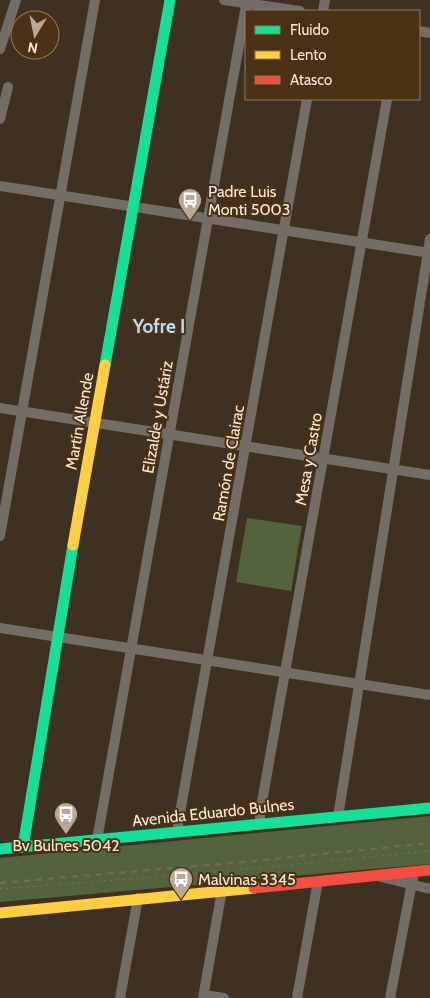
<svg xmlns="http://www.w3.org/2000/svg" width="430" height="998" font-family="Cabin,sans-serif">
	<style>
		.green { fill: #54623d }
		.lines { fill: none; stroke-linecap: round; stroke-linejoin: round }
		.path { stroke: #776f67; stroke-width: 1; stroke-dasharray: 2.5 4; stroke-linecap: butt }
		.street { stroke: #746d65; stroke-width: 10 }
		.fast { stroke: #16e098; stroke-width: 11 }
		.slow { stroke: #ffcf43; stroke-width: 11 }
		.jam { stroke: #f24e42; stroke-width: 11 }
		.rail { stroke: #72695e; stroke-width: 2.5; stroke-dasharray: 6 6; stroke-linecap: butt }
		.labels { text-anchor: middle; stroke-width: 4; stroke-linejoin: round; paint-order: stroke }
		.poi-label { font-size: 16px; fill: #f9e8d8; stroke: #4b3214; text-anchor: start }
		.street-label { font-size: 16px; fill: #f9e8d8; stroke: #4b3214 }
		.quarter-label { font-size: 19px; font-weight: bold; fill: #b9dcfe; stroke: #4b3214 }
	</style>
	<rect width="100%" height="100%" fill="#3e3121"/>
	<!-- green -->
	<g class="green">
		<path d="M247 518 302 526 291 591 236 582Z"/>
		<path d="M430 816V864L0 902V858Z"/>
	</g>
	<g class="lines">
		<!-- path -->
		<path class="path" d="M0 889 194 874 430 851"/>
		<!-- street -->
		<g class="street">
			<path d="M224 0 300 11"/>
			<path d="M323 11 325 0"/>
			<path d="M419 31 430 33"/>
			<path d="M0 49 16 0"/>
			<path d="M0 119 8 87"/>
			<path d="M0 186 430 253"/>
			<path d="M0 408 430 475"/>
			<path d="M0 536 95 0"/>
			<path d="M0 628 430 695"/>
			<path d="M338 817 430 239"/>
			<path d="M260 824V813L387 99"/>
			<path d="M179 832 178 824 307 99"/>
			<path d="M97 840 247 0"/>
			<path d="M381 877 430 889"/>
			<path d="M204 995 224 998"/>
			<path d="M120 998 138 898"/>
			<path d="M203 998 222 890"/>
			<path d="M297 998 318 881"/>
			<path d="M390 998 414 872"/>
		</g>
		<!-- fast -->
		<g class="fast">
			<path d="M105 365 170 0"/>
			<path d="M23 847 73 545"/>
			<path d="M0 849 430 808"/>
		</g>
		<!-- slow -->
		<g class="slow">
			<path d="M73 545 105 365"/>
			<path d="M0 913 254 888"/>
		</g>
		<!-- jam -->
		<path class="jam" d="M254 888 430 870"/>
		<!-- rail -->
		<path class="rail" d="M0 883 243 862 430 843"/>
	</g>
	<!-- icons -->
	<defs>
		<g id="bus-pin" transform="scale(1.25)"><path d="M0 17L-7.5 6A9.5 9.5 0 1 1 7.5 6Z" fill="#b8a898" stroke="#4b3214"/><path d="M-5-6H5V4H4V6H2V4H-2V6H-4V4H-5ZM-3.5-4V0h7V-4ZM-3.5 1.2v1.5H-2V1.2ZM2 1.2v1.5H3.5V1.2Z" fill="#fff"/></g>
	</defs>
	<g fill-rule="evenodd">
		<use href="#bus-pin" x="190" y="200"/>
		<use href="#bus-pin" x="66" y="814"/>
		<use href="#bus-pin" x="181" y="879"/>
	</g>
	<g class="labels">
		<!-- poi labels -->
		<g class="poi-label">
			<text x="208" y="197">Padre Luis<tspan x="208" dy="18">Monti 5003</tspan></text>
			<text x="66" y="851" text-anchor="middle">Bv Bulnes 5042</text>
			<text x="198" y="885">Malvinas 3345</text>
		</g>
		<!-- street labels -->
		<g class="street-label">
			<text transform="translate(157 417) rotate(-80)" y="6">Elizalde y Ustáriz</text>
			<text transform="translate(79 421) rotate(-80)" y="6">Martín Allende</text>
			<text transform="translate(308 459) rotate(-80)" y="6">Mesa y Castro</text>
			<text transform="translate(228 463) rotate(-80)" y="6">Ramón de Clairac</text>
			<text transform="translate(213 812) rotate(-6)" y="6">Avenida Eduardo Bulnes</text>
		</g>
		<!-- quarter labels -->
		<g class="quarter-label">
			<text x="159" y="333">Yofre I</text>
		</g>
	</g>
	<!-- legend -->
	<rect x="245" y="10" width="175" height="90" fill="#4b3214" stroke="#917b62"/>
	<rect x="255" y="26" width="25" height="8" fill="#16e098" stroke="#917b62"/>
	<text x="290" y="35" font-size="15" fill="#f9e8d8">Fluido</text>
	<rect x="255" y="51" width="25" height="8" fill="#ffcf43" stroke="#917b62"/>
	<text x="290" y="60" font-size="15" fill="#f9e8d8">Lento</text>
	<rect x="255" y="76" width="25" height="8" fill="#f24e42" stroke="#917b62"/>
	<text x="290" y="85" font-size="15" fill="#f9e8d8">Atasco</text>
	<!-- north arrow -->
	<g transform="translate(35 35) rotate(190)"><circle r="24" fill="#4b3214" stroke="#917b62"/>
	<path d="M0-4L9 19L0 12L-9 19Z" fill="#b8a898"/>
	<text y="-8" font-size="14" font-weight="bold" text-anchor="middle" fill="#f9e8d8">N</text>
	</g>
</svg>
